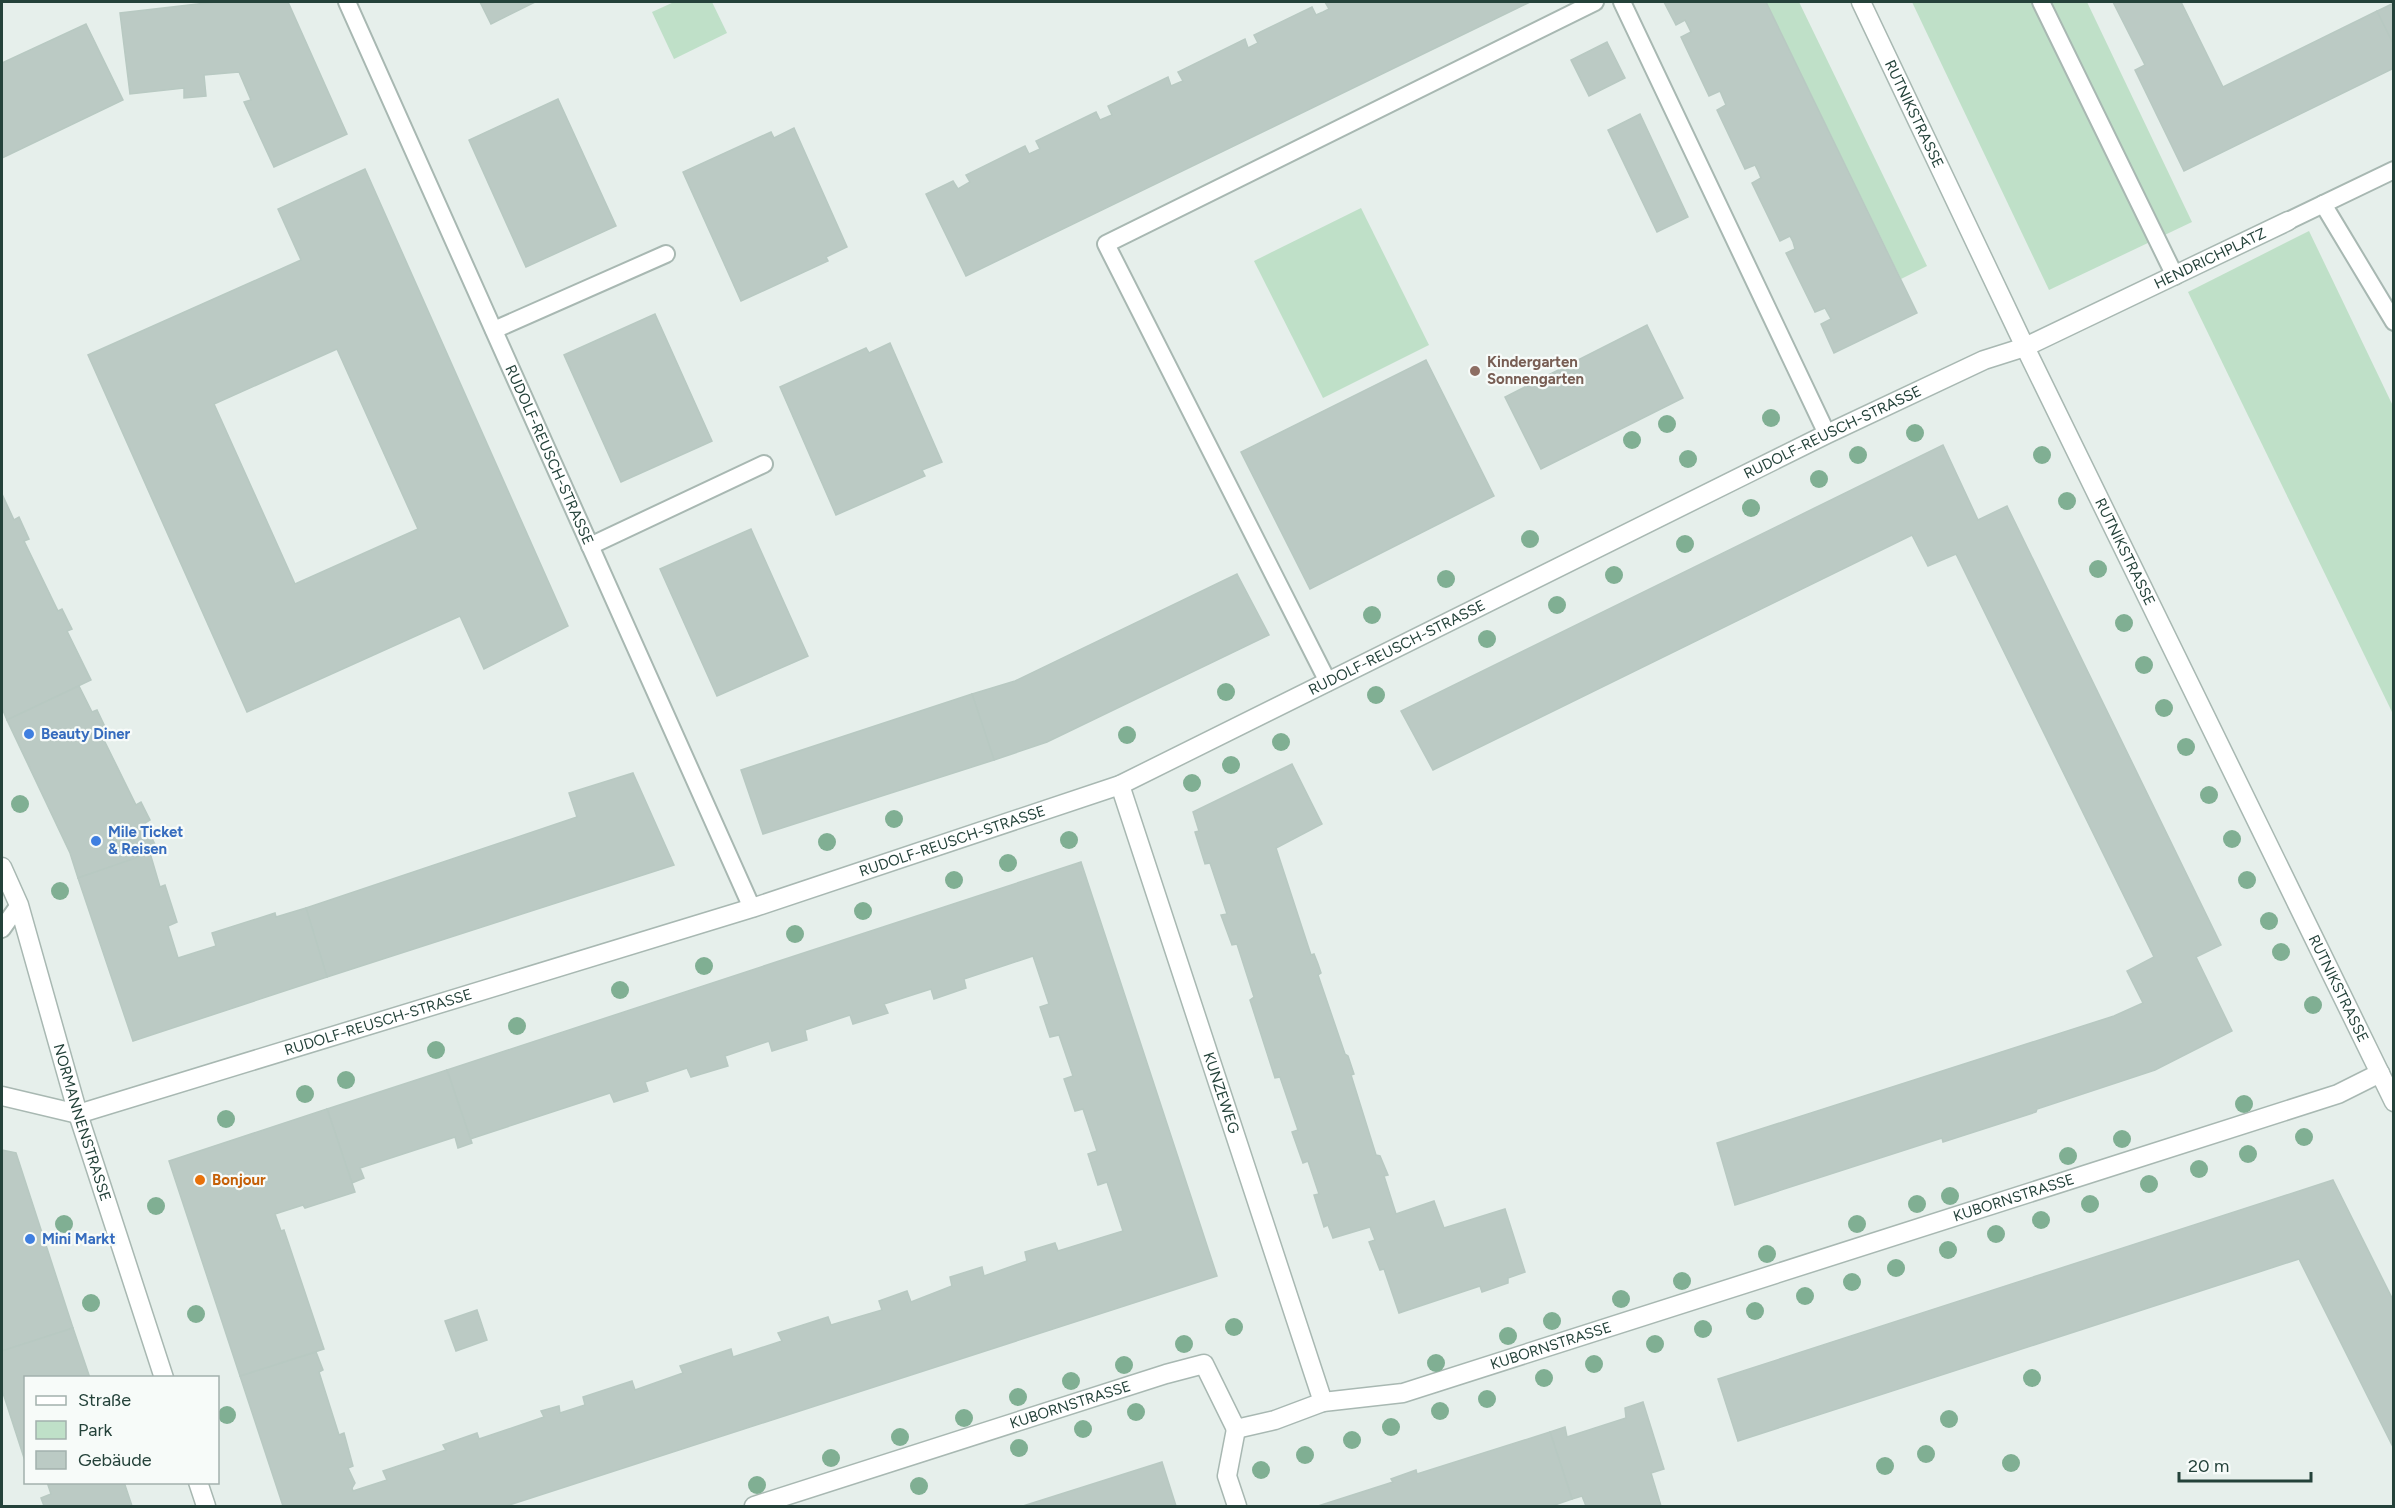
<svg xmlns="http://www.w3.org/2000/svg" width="2395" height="1508" font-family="Figtree,sans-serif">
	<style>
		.green { fill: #bfe0c8 }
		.building { fill: #bbcac4; stroke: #b8c9c2; stroke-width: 1.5; fill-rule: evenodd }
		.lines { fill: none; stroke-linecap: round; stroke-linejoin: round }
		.lane-casing { stroke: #a8b8b2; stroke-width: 20 }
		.street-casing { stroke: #a8b8b2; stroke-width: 21 }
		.lane { stroke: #fff; stroke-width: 16 }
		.street { stroke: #fff; stroke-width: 18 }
		.tree { fill: #80af93 }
		.education-dot { fill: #8d6e63; stroke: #f7fbf9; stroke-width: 2 }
		.shop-dot { fill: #3f7fe0; stroke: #f7fbf9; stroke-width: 2 }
		.food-dot { fill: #e8710a; stroke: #f7fbf9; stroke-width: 2 }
		.labels { text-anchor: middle; stroke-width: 4.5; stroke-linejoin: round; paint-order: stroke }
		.street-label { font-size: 15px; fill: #24423a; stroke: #f7fbf9 }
		.education-label { font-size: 15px; font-weight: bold; fill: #785e54; stroke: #f7fbf9; text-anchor: start }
		.shop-label { font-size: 15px; font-weight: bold; fill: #366cbe; stroke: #f7fbf9; text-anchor: start }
		.food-label { font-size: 15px; font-weight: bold; fill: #c56008; stroke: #f7fbf9; text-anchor: start }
	</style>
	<rect width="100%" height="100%" fill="#e6efeb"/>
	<!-- green -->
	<g class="green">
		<path d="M674 2H712L727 33 674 59 652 12Z"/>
		<path d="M1766 2H1799L1927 266 1901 279Z"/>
		<path d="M1912 2H2087L2192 222 2049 290Z"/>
		<path d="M1361 208 1429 345 1323 398 1254 261Z"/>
		<path d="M2309 231 2393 406V714L2188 292Z"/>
	</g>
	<!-- building -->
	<g class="building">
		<path d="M215 2H288L347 134 274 167 244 102 251 100 239 72 204 75 206 96 184 98V88L130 94 120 13Z"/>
		<path d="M480 2H535L491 24Z"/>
		<path d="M1325 2H1530L966 276 926 194 953 181 958 189 970 182 966 175 1025 146 1029 154 1040 149 1036 141 1096 112 1100 120 1112 115 1108 106 1168 77 1171 86 1178 83 1183 81 1178 72 1245 39 1248 48 1258 43 1254 35 1312 7 1316 15 1323 12 1329 9Z"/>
		<path d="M1664 2H1766L1917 313 1834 353 1821 324 1831 319 1825 308 1815 312 1786 253 1795 249 1793 242 1790 236 1780 241 1752 183 1761 178 1758 171 1755 165 1745 169 1717 110 1726 105 1720 91 1709 96 1681 37 1691 32 1685 20 1676 25Z"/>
		<path d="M2113 2H2181L2223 87 2377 11 2394 45V68L2184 171 2135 70 2145 65Z"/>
		<path d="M2394 3V45L2377 11Z"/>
		<path d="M86 24 123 100 2 158V63Z"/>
		<path d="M1607 42 1625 78 1589 96 1571 60Z"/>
		<path d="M558 99 616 226 526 267 469 140Z"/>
		<path d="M1640 114 1688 217 1657 232 1608 130Z"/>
		<path d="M794 128 847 247 826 257 828 261 741 301 683 172 771 132 774 138Z"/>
		<path d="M365 169 568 626 484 669 460 616 247 712 88 355 301 260 278 209ZM337 349 418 529 295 584 214 404Z"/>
		<path d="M655 314 712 441 621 482 564 355Z"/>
		<path d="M1647 325 1683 398 1541 469 1505 397Z"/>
		<path d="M890 343 942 462 922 470 925 476 836 515 780 387 866 348 869 353Z"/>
		<path d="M1426 360 1494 496 1310 589 1241 452Z"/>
		<path d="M1943 445 1978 520 2007 506 2221 945 2196 957 2232 1031 2155 1070 2037 1109 2036 1112 1943 1142 1942 1138 1735 1205 1717 1143 2114 1016 2143 1003 2127 971 2154 957 1956 554 1928 566 1912 535 1433 770 1401 711Z"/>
		<path d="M2 494 14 520 19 517 29 539 24 541 58 611 62 609 72 629 67 631 91 680 7 720 2 708Z"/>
		<path d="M751 529 808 656 717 696 660 569Z"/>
		<path d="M1237 574 1269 635 1047 742 994 760 972 694 1015 681Z"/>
		<path d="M79 686 92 712 97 710 106 729 100 732 136 805 141 802 150 820 145 823 158 851 78 878 70 853 7 720Z"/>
		<path d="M972 694 994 760 763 834 741 770Z"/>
		<path d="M1292 764 1322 824 1276 848 1311 955 1314 954 1318 964 1321 973 1318 975 1345 1054 1348 1056 1354 1074 1351 1075 1376 1155 1380 1156 1388 1175 1384 1176 1396 1214 1434 1201 1444 1228 1505 1209 1525 1272 1508 1278V1283L1482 1292 1480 1286 1399 1313 1384 1269 1380 1270 1369 1242 1375 1240 1370 1227 1333 1238 1328 1225 1324 1227 1314 1195 1319 1194 1308 1161 1303 1163 1292 1132 1298 1130 1280 1077 1275 1078 1250 1000 1254 997 1237 944 1232 945 1221 915 1227 914 1210 863 1205 864 1195 832 1199 831 1193 812Z"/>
		<path d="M633 773 674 865 327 977 306 908 577 817 569 793Z"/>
		<path d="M150 853 160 887 165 885 177 922 168 926 178 958 216 946 212 933 275 913 276 917 306 908 327 977 133 1041 78 878Z"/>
		<path d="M1081 862 1217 1276 506 1506H283L240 1376 316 1352 323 1370 319 1372 339 1435 344 1433 353 1466 348 1468 355 1483 352 1488 353 1491 387 1480 383 1471 446 1450 443 1445 477 1433 479 1439 544 1417 541 1411 559 1406 560 1413 585 1405 583 1397 632 1381 635 1390 683 1373 680 1366 731 1349 733 1357 782 1341 778 1333 828 1317 831 1325 882 1310 879 1301 907 1291 911 1302 952 1286 950 1277 982 1267 984 1276 1027 1261 1025 1252 1055 1243 1058 1251 1123 1231 1107 1182 1098 1185 1088 1154 1097 1151 1083 1109 1075 1111 1064 1079 1073 1076 1059 1035 1050 1037 1040 1007 1049 1004 1033 956 964 979 966 988 934 999 931 989 884 1004 888 1013 853 1024 850 1015 805 1030 807 1040 772 1051 769 1041 725 1056 728 1066 691 1077 687 1068 645 1082 648 1091 614 1102 610 1093 470 1139 447 1070Z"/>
		<path d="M447 1070 472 1143 458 1148 455 1137 360 1168 364 1178 352 1183 327 1109Z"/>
		<path d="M327 1109 355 1192 305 1208 303 1205 275 1214 281 1231 284 1230 324 1349 240 1376 169 1161Z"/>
		<path d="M2 1150 16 1153 73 1328 2 1351Z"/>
		<path d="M2333 1180 2394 1302V1449L2299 1259 1738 1441 1718 1379Z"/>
		<path d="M477 1310 487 1340 456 1351 445 1321Z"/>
		<path d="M73 1328 90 1378H26V1464L2 1390V1351Z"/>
		<path d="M1643 1402 1664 1469 1651 1473 1661 1506H1586L1582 1496 1572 1499 1550 1432 1565 1427 1567 1437 1626 1418 1625 1408Z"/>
		<path d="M1550 1432 1572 1499 1552 1506H1318L1393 1482 1391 1479 1416 1470 1417 1474Z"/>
		<path d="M1162 1462 1176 1506H1023Z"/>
		<path d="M47 1482H124L132 1506H44L41 1498 51 1494Z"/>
	</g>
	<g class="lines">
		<!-- lane casing -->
		<g class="lane-casing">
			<g id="lane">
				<path id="s1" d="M347 2 752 908"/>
				<path d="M1622 2 1827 434"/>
				<path d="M2041 2 2175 276"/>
				<path d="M2323 204 2394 322"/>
				<path d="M2288 221 2394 170"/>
				<path d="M494 330 666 254"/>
				<path d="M590 546 764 464"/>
				<path d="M1328 682 1106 244 1595 2"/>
				<path d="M2 929 19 905"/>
			</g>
		</g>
		<!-- street casing -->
		<g class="street-casing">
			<g id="street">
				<path id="s2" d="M1861 2 2025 347 2394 1102"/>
				<path id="s3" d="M1120 785 1323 1402"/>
				<path id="s4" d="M2 867 19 905 78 1114 164 1378"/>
				<path id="s5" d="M2 1096 78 1114 752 908 1120 785 1827 434 1984 360 2025 347 2288 221"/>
				<path id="s6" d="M1236 1429 1275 1420 1323 1402 1403 1393 2338 1094 2380 1073"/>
				<path d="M1236 1429 1227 1476 1237 1506"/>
				<path d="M198 1482 206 1506"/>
				<path id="s7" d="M754 1506 1166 1374 1204 1364 1236 1429"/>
			</g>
		</g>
		<!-- lane -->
		<use href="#lane" class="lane"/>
		<!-- street -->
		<use href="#street" class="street"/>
	</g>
	<!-- trees -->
	<g class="tree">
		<circle cx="1771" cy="418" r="9"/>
		<circle cx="1667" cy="424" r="9"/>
		<circle cx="1915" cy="433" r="9"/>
		<circle cx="1632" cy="440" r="9"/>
		<circle cx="1858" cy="455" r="9"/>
		<circle cx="2042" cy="455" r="9"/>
		<circle cx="1688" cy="459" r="9"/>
		<circle cx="1819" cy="479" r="9"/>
		<circle cx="2067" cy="501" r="9"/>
		<circle cx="1751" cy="508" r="9"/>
		<circle cx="1530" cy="539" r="9"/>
		<circle cx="1685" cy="544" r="9"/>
		<circle cx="2098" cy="569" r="9"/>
		<circle cx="1614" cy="575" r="9"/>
		<circle cx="1446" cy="579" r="9"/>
		<circle cx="1557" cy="605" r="9"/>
		<circle cx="1372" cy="615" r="9"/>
		<circle cx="2124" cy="623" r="9"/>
		<circle cx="1487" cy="639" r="9"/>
		<circle cx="2144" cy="665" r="9"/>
		<circle cx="1226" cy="692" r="9"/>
		<circle cx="1376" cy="695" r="9"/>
		<circle cx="2164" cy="708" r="9"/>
		<circle cx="1127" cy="735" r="9"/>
		<circle cx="1281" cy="742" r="9"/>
		<circle cx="2186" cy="747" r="9"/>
		<circle cx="1231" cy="765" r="9"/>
		<circle cx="1192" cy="783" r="9"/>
		<circle cx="2209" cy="795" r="9"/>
		<circle cx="20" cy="804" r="9"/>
		<circle cx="894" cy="819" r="9"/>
		<circle cx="2232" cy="839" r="9"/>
		<circle cx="1069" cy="840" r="9"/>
		<circle cx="827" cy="842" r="9"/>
		<circle cx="1008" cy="863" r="9"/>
		<circle cx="954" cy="880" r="9"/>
		<circle cx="2247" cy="880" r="9"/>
		<circle cx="60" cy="891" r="9"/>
		<circle cx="863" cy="911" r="9"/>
		<circle cx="2269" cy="921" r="9"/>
		<circle cx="795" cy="934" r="9"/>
		<circle cx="2281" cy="952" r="9"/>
		<circle cx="704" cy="966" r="9"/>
		<circle cx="620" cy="990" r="9"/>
		<circle cx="2313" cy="1005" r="9"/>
		<circle cx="517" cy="1026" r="9"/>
		<circle cx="436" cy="1050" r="9"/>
		<circle cx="346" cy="1080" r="9"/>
		<circle cx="305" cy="1094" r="9"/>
		<circle cx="2244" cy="1104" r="9"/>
		<circle cx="226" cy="1119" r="9"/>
		<circle cx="2304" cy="1137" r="9"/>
		<circle cx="2122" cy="1139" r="9"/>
		<circle cx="2248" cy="1154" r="9"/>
		<circle cx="2068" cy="1156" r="9"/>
		<circle cx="2199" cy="1169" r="9"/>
		<circle cx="2149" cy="1184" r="9"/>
		<circle cx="1950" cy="1196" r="9"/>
		<circle cx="1917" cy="1204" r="9"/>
		<circle cx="2090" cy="1204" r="9"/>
		<circle cx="156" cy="1206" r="9"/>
		<circle cx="2041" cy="1220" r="9"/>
		<circle cx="64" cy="1224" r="9"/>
		<circle cx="1857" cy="1224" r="9"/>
		<circle cx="1996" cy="1234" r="9"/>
		<circle cx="1948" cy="1250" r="9"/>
		<circle cx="1767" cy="1254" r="9"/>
		<circle cx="1896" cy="1268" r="9"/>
		<circle cx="1682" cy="1281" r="9"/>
		<circle cx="1852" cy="1282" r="9"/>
		<circle cx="1805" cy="1296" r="9"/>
		<circle cx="1621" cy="1299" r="9"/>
		<circle cx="91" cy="1303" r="9"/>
		<circle cx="1755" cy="1311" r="9"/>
		<circle cx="196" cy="1314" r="9"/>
		<circle cx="1552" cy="1321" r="9"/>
		<circle cx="1234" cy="1327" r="9"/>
		<circle cx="1703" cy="1329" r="9"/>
		<circle cx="1508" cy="1336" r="9"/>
		<circle cx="1184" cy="1344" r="9"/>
		<circle cx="1655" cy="1344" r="9"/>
		<circle cx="1436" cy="1363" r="9"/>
		<circle cx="1594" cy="1364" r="9"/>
		<circle cx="1124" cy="1365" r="9"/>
		<circle cx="1544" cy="1378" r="9"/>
		<circle cx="2032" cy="1378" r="9"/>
		<circle cx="1071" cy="1381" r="9"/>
		<circle cx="1018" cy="1397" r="9"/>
		<circle cx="1487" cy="1399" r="9"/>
		<circle cx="1440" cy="1411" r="9"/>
		<circle cx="1136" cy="1412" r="9"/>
		<circle cx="227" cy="1415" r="9"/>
		<circle cx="964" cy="1418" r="9"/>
		<circle cx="1949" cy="1419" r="9"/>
		<circle cx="1391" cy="1427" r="9"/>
		<circle cx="1083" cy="1429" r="9"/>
		<circle cx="900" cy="1437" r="9"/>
		<circle cx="1352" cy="1440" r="9"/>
		<circle cx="1019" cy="1448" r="9"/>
		<circle cx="1926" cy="1454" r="9"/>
		<circle cx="1305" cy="1455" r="9"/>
		<circle cx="831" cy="1458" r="9"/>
		<circle cx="2011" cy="1463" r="9"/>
		<circle cx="1885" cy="1466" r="9"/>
		<circle cx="1261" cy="1470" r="9"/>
		<circle cx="757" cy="1485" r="9"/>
		<circle cx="919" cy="1486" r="9"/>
	</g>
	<!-- markers -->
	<circle class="education-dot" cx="1475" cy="371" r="6"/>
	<g class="shop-dot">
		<circle cx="29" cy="734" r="6"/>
		<circle cx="96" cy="841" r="6"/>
		<circle cx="30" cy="1239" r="6"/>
	</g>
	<circle class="food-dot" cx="200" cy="1180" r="6"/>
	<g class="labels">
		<!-- street labels -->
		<g class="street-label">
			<text dy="5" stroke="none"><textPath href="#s2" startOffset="124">RUTNIKSTRASSE</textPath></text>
			<text dy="5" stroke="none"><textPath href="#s5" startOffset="2382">HENDRICHPLATZ</textPath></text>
			<text dy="5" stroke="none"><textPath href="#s5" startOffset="1966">RUDOLF-REUSCH-STRASSE</textPath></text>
			<text dy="5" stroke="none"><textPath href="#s1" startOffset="496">RUDOLF-REUSCH-STRASSE</textPath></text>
			<text dy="5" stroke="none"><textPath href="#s2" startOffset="610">RUTNIKSTRASSE</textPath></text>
			<text dy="5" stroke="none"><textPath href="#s5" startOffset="1480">RUDOLF-REUSCH-STRASSE</textPath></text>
			<text dy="5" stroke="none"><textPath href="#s5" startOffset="994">RUDOLF-REUSCH-STRASSE</textPath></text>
			<text dy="5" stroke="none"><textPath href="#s2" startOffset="1096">RUTNIKSTRASSE</textPath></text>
			<text dy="5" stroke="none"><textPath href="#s5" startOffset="392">RUDOLF-REUSCH-STRASSE</textPath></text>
			<text dy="5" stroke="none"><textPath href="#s3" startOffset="324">KUNZEWEG</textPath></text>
			<text dy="5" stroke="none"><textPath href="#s4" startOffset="268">NORMANNENSTRASSE</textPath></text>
			<text dy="5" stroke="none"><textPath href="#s6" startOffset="813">KUBORNSTRASSE</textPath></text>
			<text dy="5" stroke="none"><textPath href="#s6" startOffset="327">KUBORNSTRASSE</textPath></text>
			<text dy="5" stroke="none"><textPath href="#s7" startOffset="332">KUBORNSTRASSE</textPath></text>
		</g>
		<!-- education labels -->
		<g class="education-label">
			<text x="1487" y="367">Kindergarten<tspan x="1487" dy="17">Sonnengarten</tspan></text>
		</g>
		<!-- shop labels -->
		<g class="shop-label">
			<text x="41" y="739">Beauty Diner</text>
			<text x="108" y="837">Mile Ticket<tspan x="108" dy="17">&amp; Reisen</tspan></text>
			<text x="42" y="1244">Mini Markt</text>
		</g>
		<!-- food labels -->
		<g class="food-label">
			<text x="212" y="1185">Bonjour</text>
		</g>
	</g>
	<!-- border -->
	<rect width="2395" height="1508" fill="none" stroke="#24423a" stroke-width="6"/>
	<!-- legend -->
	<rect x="24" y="1376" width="195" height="108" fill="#f7fbf9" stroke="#a3b1ad" stroke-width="1.5"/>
	<rect x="36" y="1396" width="30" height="9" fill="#ffffff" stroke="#a3b1ad" stroke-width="1.5"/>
	<text x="78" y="1406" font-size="18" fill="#24423a">Straße</text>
	<rect x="36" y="1421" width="30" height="18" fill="#bfe0c8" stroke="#a3b1ad" stroke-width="1.5"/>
	<text x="78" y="1436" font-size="18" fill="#24423a">Park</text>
	<rect x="36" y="1451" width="30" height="18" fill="#bbcac4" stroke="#a3b1ad" stroke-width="1.5"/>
	<text x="78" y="1466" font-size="18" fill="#24423a">Gebäude</text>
	<!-- scale -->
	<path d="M2179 1472v9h132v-9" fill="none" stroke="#24423a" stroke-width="3"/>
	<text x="2188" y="1472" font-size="18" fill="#24423a" stroke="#f7fbf9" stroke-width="4.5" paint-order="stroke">20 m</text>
</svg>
